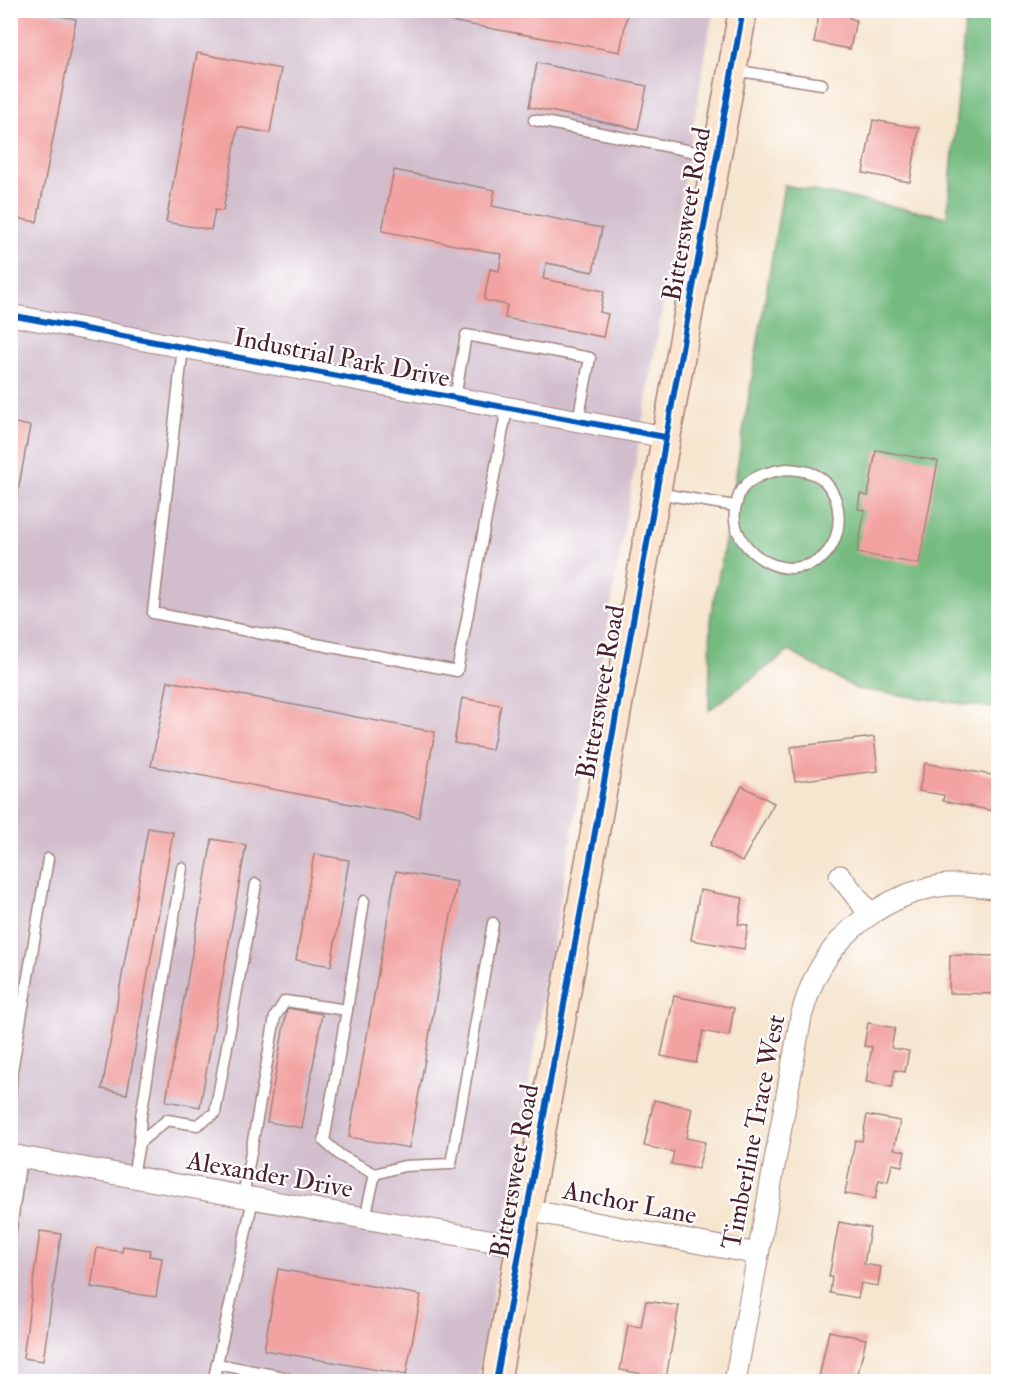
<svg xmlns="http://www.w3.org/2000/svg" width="1009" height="1392" font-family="'IM FELL Double Pica',serif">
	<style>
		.industrial { fill: #d1bdcc }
		.forest { fill: #74bb80; stroke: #5f6d56; stroke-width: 1.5 }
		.building { fill: #f2a3a1 }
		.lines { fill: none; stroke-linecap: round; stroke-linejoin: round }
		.lane-casing { stroke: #a0827d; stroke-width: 13 }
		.street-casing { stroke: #a0827d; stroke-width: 23 }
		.secondary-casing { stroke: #a0827d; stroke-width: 31 }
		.lane { stroke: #fff; stroke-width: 10 }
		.street { stroke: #fff; stroke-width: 21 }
		.secondary { stroke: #fce5cf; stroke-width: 28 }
		.cycleway-casing { stroke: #fff; stroke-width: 10 }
		.cycleway { stroke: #0057b8; stroke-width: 6 }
		.labels { text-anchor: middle; stroke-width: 4.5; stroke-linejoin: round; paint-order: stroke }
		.street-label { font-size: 26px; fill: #4a1f2b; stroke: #fff }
	</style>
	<rect width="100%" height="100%" fill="#fff"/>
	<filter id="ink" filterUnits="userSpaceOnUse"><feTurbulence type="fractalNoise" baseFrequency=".0167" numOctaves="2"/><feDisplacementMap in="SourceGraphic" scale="12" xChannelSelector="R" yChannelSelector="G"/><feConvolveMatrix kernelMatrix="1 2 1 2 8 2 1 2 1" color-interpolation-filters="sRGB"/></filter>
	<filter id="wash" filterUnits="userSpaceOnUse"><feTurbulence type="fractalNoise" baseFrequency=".008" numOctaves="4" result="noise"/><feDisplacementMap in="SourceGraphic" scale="24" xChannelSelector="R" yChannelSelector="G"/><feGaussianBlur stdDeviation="1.35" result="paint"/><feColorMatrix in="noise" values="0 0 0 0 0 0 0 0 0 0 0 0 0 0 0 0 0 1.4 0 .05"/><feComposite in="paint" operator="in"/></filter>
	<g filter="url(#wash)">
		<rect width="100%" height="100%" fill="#f6e5cf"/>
		<!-- industrial -->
		<path class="industrial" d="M10 11H713L478 1381H11Z"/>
		<!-- forest -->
		<path class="forest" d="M966 11H998V709L857 689 789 651 709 710 711 613 722 559 784 185 947 217Z"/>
		<g id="blocks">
			<!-- building -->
			<g class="building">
				<path d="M10 10H32L76 19 37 222 10 217Z"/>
				<path d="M412 10H628L620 52 411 14Z"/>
				<path d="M820 10H851L849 18 856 20 850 49 814 42Z"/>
				<path d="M197 53 281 69 270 133 238 127 223 211 215 210 211 230 166 222Z"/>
				<path d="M537 63 647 86 638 129 529 107Z"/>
				<path d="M873 120 919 128 910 182 863 173Z"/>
				<path d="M394 170 495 190 492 206 602 228 593 272 546 263 543 279 604 291 600 312 608 314 603 337 505 318 507 305 484 300 490 269 499 271 502 254 382 231Z"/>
				<path d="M10 422 30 426 12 524H10Z"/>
				<path d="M876 450 938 461 919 564 857 553 865 510 858 509 860 494 868 496Z"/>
				<path d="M168 681 435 732 419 817 151 766Z"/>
				<path d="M462 698 501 705 492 750 454 743Z"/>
				<path d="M874 737 878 771 795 781 791 747Z"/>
				<path d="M925 763 998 776 994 811 943 801 944 795 919 791Z"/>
				<path d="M742 786 774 803 742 862 710 845Z"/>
				<path d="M148 828 173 832 127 1094 102 1089Z"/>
				<path d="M212 839 246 845 200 1107 166 1101Z"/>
				<path d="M314 854 349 860 331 966 296 960Z"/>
				<path d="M396 871 457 882 409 1148 349 1137Z"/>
				<path d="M700 890 743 898 738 924 748 925 744 949 691 940Z"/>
				<path d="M950 955 998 956V994L949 993Z"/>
				<path d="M674 996 734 1008 729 1036 703 1031 696 1063 661 1056Z"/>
				<path d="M287 1008 322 1014 302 1128 267 1122Z"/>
				<path d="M868 1023 895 1028 891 1048 909 1051 905 1072 895 1070 892 1087 866 1082 872 1047 864 1046Z"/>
				<path d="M654 1100 692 1108 686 1138 705 1142 698 1169 671 1164 674 1152 644 1146Z"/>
				<path d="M867 1115 900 1121 894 1149 905 1151 902 1166 892 1164 888 1182 879 1180 875 1199 845 1194 855 1140 862 1141Z"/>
				<path d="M839 1222 870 1228 864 1264 881 1267 878 1286 861 1283 858 1298 830 1293 832 1277H829Z"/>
				<path d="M40 1231 61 1234 43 1361 23 1358Z"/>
				<path d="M123 1246 150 1250 149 1256 162 1258 156 1297 91 1287 97 1248 122 1252Z"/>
				<path d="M278 1269 421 1295 406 1375 264 1350Z"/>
				<path d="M646 1301 679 1306 666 1378 620 1370 628 1325 641 1327Z"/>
				<path d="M829 1331 866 1339 856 1382H818Z"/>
			</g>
		</g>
	</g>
	<g filter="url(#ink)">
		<use href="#blocks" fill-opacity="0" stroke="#a0827d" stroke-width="1.5"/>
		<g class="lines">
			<!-- lane casing -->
			<g class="lane-casing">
				<g id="lane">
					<path d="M733 70 822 84"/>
					<path d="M534 120 716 156"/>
					<path d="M183 347 153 613 457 671 507 408"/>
					<path d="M455 398 466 335 590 358 578 421"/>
					<path d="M787 469C799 470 812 471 822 479 844 498 844 537 823 557 815 564 803 567 793 568 760 569 725 535 737 502 738 497 739 492 742 489 753 475 771 471 787 469Z"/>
					<path d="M656 493 735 506"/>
					<path d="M364 901 347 1010 324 1141 341 1156 375 1174 365 1218"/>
					<path d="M10 1097 12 1071 48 859"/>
					<path d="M139 1143 167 1120 197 1125 215 1113 256 884"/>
					<path d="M375 1174 404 1166 451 1164 493 923"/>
					<path d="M133 1176 139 1143 141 1116 182 868"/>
					<path d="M243 1197 275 1017 285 1001 347 1010"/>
					<path d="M10 1237 21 1157"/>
					<path d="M217 1364 284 1377V1382"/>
					<path d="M213 1382 253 1199"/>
				</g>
			</g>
			<!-- street casing -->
			<g class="street-casing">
				<g id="street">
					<path d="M10 315 665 437"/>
					<path d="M840 876 870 914"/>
					<path d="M10 1155 521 1246"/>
					<path d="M527 1210 758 1254"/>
					<path d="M735 1382 801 1017C805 1003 809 988 817 974 841 928 888 895 939 886 959 883 979 886 998 889"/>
				</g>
			</g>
			<!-- secondary casing -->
			<g class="secondary-casing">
				<path id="secondary" d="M496 1382 743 10"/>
			</g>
			<!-- lane -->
			<use href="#lane" class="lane"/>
			<!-- street -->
			<use href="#street" class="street"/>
			<!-- secondary -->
			<use href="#secondary" class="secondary"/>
			<!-- cycleway casing -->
			<g class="cycleway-casing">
				<g id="cycleway">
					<path d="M10 315 665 437"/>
					<path d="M496 1382 743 10"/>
				</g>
			</g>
			<!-- cycleway -->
			<use href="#cycleway" class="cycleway"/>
		</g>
	</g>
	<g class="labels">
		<!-- street labels -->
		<g class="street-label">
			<text transform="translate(686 214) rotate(-80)" y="9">Bittersweet Road</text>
			<text transform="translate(342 357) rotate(11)" y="9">Industrial Park Drive</text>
			<text transform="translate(600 692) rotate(-80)" y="9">Bittersweet Road</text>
			<text transform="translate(753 1132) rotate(-79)" y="9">Timberline Trace West</text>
			<text transform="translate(514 1171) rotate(-80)" y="9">Bittersweet Road</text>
			<text transform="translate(270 1174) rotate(10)" y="9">Alexander Drive</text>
			<text transform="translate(630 1202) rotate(11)" y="9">Anchor Lane</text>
		</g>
	</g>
	<!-- margin -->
	<rect width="1009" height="1392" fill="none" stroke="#fff" stroke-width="36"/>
</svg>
